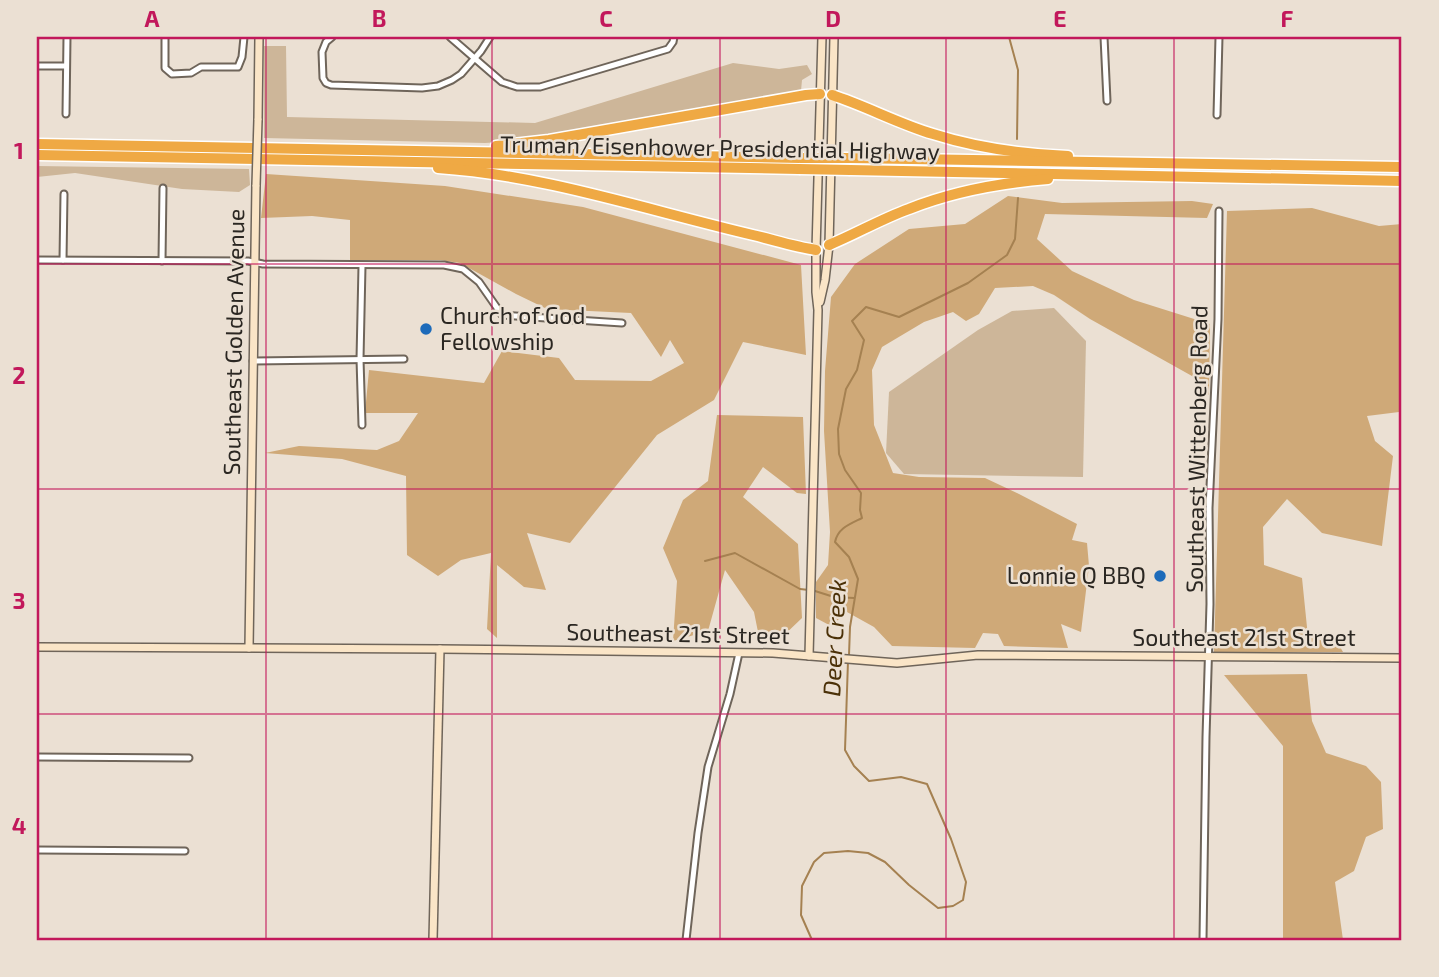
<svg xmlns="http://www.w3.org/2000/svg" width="1439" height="977" font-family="'Exo 2',sans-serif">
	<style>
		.green { fill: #cdb699 }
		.forest { fill: #cfa978 }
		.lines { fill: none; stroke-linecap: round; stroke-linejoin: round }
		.stream { stroke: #a58151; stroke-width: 2 }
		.street-casing { stroke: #6f655a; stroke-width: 9 }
		.secondary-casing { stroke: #6f655a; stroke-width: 10 }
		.highway-casing { stroke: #fff; stroke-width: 13 }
		.street { stroke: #fff; stroke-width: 5 }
		.secondary { stroke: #fae5c7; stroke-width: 7 }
		.highway { stroke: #efa944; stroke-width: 10 }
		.secondary-bridge-casing { stroke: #6f655a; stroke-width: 10; stroke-linecap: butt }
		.highway-bridge-casing { stroke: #fff; stroke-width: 13; stroke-linecap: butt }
		.secondary-bridge { stroke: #fae5c7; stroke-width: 7 }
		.highway-bridge { stroke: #efa944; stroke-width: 10 }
		.grid { fill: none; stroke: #c2185b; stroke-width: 2; stroke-opacity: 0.55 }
		.poi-dot { fill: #1d6bba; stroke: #ebe0d3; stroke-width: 2.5 }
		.labels { text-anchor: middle; stroke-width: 5; stroke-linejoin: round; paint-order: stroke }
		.street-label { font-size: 23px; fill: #2b2722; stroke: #ebe0d3 }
		.poi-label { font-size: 23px; fill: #2b2722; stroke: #ebe0d3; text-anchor: start }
		.water-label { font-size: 24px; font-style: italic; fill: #4b3108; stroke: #ebe0d3 }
		.neatline { fill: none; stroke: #c2185b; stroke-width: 2.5 }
		.grid-label { font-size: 23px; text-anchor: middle; font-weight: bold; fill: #c2185b }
	</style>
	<rect width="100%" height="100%" fill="#ebe0d3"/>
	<!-- green -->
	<g class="green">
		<path d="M264 46H286L287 117 535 123 733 63 779 69 807 65 812 74 802 80 801 91 518 141 485 143 264 138Z"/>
		<path d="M37 166 249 169 250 185 239 192 182 189 75 173 37 177Z"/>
		<path d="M1054 308 1086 341 1083 477 904 474 886 453 889 392 978 330 1012 311Z"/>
	</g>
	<!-- forest -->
	<g class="forest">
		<path d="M266 174 445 186 583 207 801 265 806 355 743 342 714 400 657 435 570 543 527 533 546 590 524 587 497 565V638L487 629 491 553 461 560 438 576 407 555 406 476 342 459 265 453 299 446 377 450 399 441 418 413H365L369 370 484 383 502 351 559 358 575 380 651 381 684 363 670 340 661 357 631 313 547 309 516 294 460 263 440 260H350V220L312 216 261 218Z"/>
		<path d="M1008 196 1062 203 1192 201 1213 204 1207 218 1045 214 1037 239 1072 271 1134 300 1210 324 1209 395 1192 376 1090 319 1054 295 1033 286 995 288 979 314 966 321 953 312 924 322 882 347 872 370 874 425 893 473 919 477 985 478 1019 494 1077 524 1072 540 1087 543 1089 566 1081 632 1061 624 1068 648 1004 646 998 634 983 633 975 648 892 646 874 627 847 612 831 626 816 618V582L828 565 830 532 824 431 825 371 831 297 855 264 909 229 965 224Z"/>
		<path d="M1312 208 1379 226 1402 224V417L1399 412 1367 416 1375 441 1393 456 1382 546 1322 533 1287 499 1263 527 1264 565 1302 578 1308 637 1339 645 1343 652H1214L1227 211Z"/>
		<path d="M717 415 803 417 806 494 797 493 763 467 743 497 798 544 802 618 779 640 759 637 754 612 725 570 708 631 673 641 677 581 663 548 683 500 708 481Z"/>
		<path d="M1307 674 1312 721 1326 753 1366 766 1381 782 1383 829 1366 837 1354 871 1335 882 1343 940H1283V746L1224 675Z"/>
	</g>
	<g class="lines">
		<!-- stream -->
		<g class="stream">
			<path d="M1009 37 1018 70 1017 139"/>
			<path d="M705 561 735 553 800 589 809 590"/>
			<path d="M815 591 834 597 854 598"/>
			<path d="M849 655 850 627 858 579 849 557 835 542C838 528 850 524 862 518L860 510 861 493 845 470 839 454 838 429 846 389 857 370 864 340 852 321 866 307 899 317 968 283 1007 255 1015 239 1018 198"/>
			<path d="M812 940 801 915 802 886 814 862 824 853 848 851 868 853 885 862 909 885 938 908 953 906 963 900 966 882 951 839 927 784 901 777 869 781 854 766 845 750 848 661"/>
		</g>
		<!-- street casing -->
		<g class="street-casing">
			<g id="street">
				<path d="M165 37V68L172 74 191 73 201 67H238L242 57 244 37"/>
				<path d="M332 37 326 42 322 52 323 78 326 83 331 85 422 88 438 86 452 80 461 74 481 51 490 37"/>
				<path d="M450 37 502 82 517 87H540L668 49 673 42 674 37"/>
				<path d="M1104 37 1107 101"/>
				<path d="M37 66H66"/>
				<path d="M66 114 67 37"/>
				<path d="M1217 115 1219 37"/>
				<path d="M37 260 248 261 263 264 444 265 463 269 479 282 502 315 622 323"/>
				<path d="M63 260 64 194"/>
				<path d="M162 261 163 188"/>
				<path d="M253 361 404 359"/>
				<path d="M362 425 360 359 362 266"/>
				<path d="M37 757 189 758"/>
				<path d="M37 850 185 851"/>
				<path d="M686 940 698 833 708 767 730 694 739 653"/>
				<path d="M1203 940 1206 737 1210 604 1209 508 1218 319 1219 211"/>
			</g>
		</g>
		<!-- secondary casing -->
		<g class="secondary-casing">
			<g id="secondary">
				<path d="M258 120 259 37"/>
				<path d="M820 302 825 280 829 245 834 37"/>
				<path d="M37 647 440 649 773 653 897 663 978 655 1402 658"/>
				<path d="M249 648 256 185"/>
				<path d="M809 656 818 310 816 292V250L822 37"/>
				<path d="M433 940 440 649"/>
			</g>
		</g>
		<!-- highway casing -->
		<g class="highway-casing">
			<g id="highway">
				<path d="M832 95C866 106 899 124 933 134 977 148 1022 154 1068 156"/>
				<path d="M37 144 800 158"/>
				<path d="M496 146 549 140 806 95 820 94"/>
				<path d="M37 155 799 169"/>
				<path d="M850 158 1402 167"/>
				<path d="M438 168C544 175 650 211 753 235 774 240 795 247 816 250"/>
				<path d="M850 170 1402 181"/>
				<path d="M829 245C856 234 881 219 909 209 954 191 999 183 1048 179"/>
			</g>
		</g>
		<!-- street -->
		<use href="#street" class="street"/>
		<!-- secondary -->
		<use href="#secondary" class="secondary"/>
		<!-- highway -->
		<use href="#highway" class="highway"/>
		<!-- secondary-bridge casing -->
		<g class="secondary-bridge-casing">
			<path id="secondary-bridge" d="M256 185 258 120"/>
		</g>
		<!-- highway-bridge casing -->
		<g class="highway-bridge-casing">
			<g id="highway-bridge">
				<path d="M800 158H850"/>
				<path d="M799 169 850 170"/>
			</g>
		</g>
		<!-- secondary-bridge -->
		<use href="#secondary-bridge" class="secondary-bridge"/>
		<!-- highway-bridge -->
		<use href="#highway-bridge" class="highway-bridge"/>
	</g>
	<!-- grid -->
	<path class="grid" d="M266 37V940M492 37V940M720 37V940M946 37V940M1174 37V940M37 264H1402M37 489H1402M37 714H1402"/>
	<!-- markers -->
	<g class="poi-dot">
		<circle cx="426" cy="329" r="7"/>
		<circle cx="1160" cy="576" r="7"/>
	</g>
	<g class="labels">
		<!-- street labels -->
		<g class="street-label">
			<text transform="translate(720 148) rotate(1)" y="8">Truman/Eisenhower Presidential Highway</text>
			<text transform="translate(234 342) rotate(-89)" y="8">Southeast Golden Avenue</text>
			<text transform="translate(1197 449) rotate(-89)" y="8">Southeast Wittenberg Road</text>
			<text transform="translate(678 634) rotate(1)" y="8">Southeast 21st Street</text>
			<text x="1244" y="646">Southeast 21st Street</text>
		</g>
		<!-- poi labels -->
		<g class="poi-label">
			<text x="440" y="324">Church of God<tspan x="440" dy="26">Fellowship</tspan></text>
			<text x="1146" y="584" text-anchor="end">Lonnie Q BBQ</text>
		</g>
		<!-- water labels -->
		<g class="water-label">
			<text transform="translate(835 638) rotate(-87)" y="8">Deer Creek</text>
		</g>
	</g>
	<!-- border -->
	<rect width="1439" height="977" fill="none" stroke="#ebe0d3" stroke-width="77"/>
	<rect x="38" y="38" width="1362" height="901" class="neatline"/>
	<g class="grid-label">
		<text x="152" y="27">A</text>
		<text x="379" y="27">B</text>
		<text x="606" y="27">C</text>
		<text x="833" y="27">D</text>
		<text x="1060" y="27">E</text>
		<text x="1287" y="27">F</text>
		<text x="19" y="159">1</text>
		<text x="19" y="384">2</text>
		<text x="19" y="609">3</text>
		<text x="19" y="834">4</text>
	</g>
</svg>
